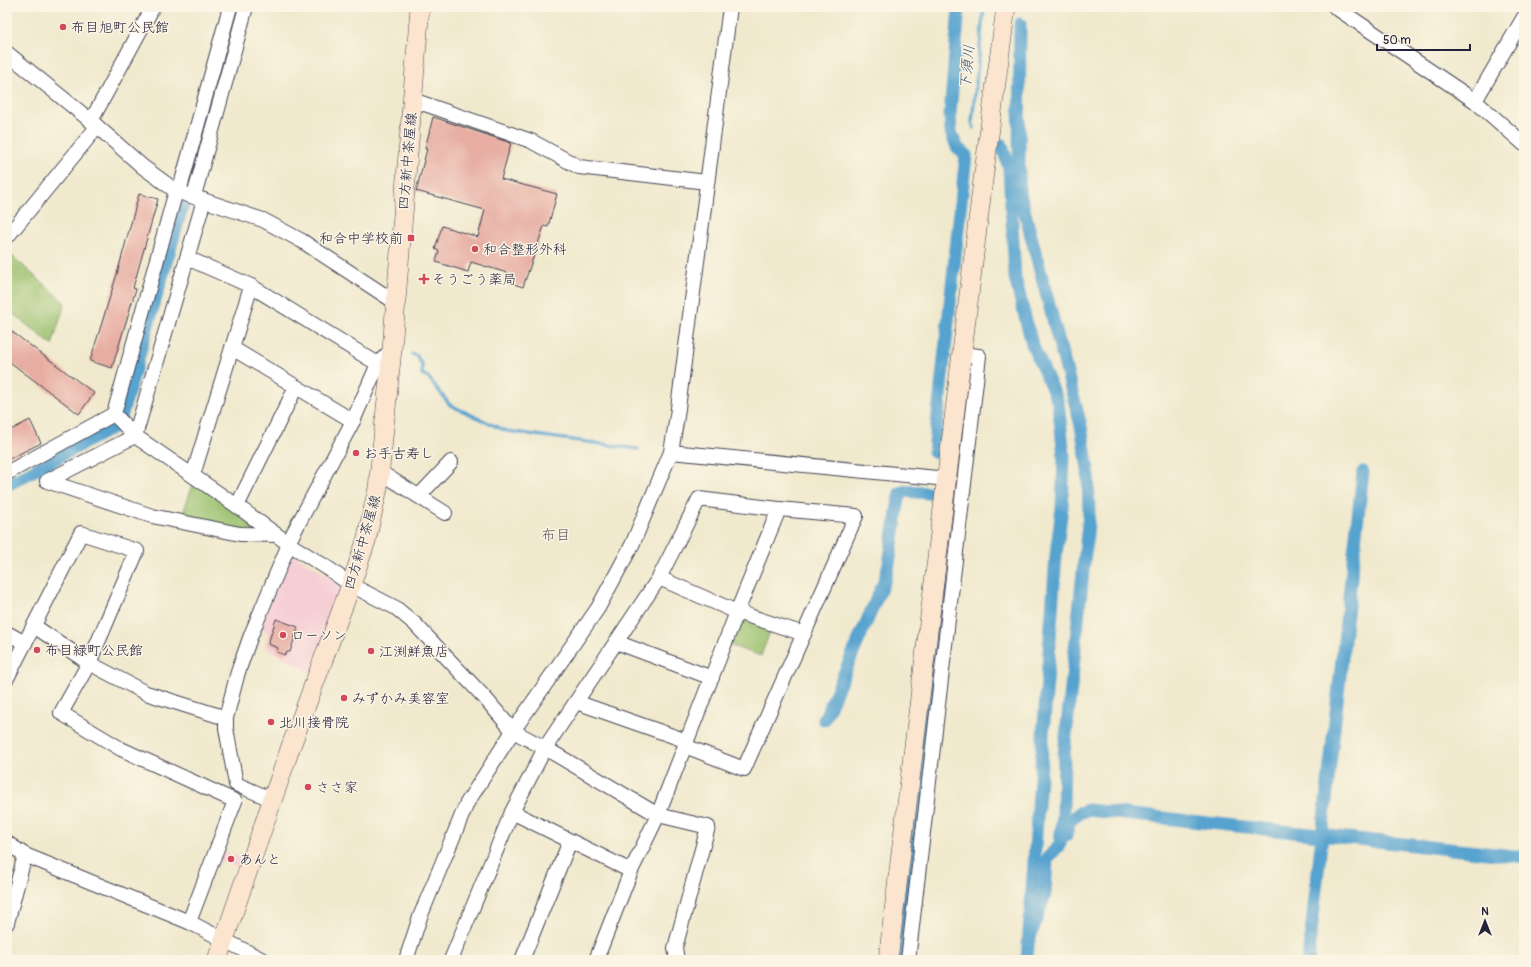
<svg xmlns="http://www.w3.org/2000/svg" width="1531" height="967" font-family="Pangolin,'Klee One',sans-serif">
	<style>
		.built { fill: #f6cfd5 }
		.green { fill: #99c06c; stroke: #5e7154 }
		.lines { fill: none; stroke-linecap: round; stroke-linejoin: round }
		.stream { stroke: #56a3cf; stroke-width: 3.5 }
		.canal { stroke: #56a3cf; stroke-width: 13 }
		.building { fill: #e7ada3 }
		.street-casing { stroke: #414051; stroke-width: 16 }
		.secondary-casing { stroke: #414051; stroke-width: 20 }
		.street { stroke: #fff; stroke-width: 14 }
		.secondary { stroke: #fbe5cf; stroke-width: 19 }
		.poi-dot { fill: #d1495b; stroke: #fcf5e5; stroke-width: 1.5 }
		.labels { text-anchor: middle; stroke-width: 3; stroke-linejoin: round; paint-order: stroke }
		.poi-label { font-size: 14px; fill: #22223b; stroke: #fcf5e5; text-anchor: start }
		.street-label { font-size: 14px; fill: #22223b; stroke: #fcf5e5 }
		.water-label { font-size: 15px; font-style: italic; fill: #375676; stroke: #fcf5e5 }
		.neighbourhood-label { font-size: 15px; fill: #67535f; stroke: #fcf5e5 }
	</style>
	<rect width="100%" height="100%" fill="#fcf5e5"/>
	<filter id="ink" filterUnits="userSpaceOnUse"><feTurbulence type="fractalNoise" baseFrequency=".025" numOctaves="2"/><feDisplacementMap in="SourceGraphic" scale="8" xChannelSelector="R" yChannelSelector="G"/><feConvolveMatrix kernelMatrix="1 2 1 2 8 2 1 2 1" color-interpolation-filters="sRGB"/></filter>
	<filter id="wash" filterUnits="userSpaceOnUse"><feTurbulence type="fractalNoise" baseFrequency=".012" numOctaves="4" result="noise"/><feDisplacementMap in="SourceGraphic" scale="16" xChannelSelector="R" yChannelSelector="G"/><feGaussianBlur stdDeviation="0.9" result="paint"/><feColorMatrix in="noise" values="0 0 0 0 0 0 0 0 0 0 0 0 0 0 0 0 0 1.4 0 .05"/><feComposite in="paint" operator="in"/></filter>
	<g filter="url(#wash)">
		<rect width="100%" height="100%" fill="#f0e9cd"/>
		<!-- built -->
		<g class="built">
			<path d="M292 554 343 583 311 672 264 647 268 632 259 628Z"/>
			<path d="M222 851 245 859 241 868 218 860Z"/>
		</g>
		<!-- green -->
		<g class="green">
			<path d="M11 255 65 303 52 345 7 309V261Z"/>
			<path d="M194 481 266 531H240L183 513Z"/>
			<path d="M740 618 771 629 761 656 729 645Z"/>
		</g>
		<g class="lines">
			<!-- stream -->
			<g class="stream">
				<path d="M974 128 972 122 984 7"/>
				<path d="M412 354 417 356 422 365V374L428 377 450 405 506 431 638 449"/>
			</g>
			<!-- canal -->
			<g class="canal">
				<path d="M1020 24 1019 174 1020 194 1081 426 1088 469 1089 514 1064 755 1063 813 1060 844 1047 859 1045 894 1029 940"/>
				<path d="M1002 145 1009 168 1015 278 1032 344 1058 402 1064 456 1062 508 1056 555 1027 960"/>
				<path d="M934 452 966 155 957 147 951 132 950 114 959 7"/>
				<path d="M7 485 119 424 190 181 237 7"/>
				<path d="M824 720 885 579 889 564 900 493 905 491 929 493"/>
				<path d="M1066 835 1069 822 1079 813 1088 810 1524 857"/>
				<path d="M900 960 945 583"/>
				<path d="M1308 960 1363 472"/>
			</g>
		</g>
		<g id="blocks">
			<!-- building -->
			<g class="building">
				<path d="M433 117 511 143 501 179 557 194 548 227 544 226 523 287 508 282 511 274 471 262 468 272 436 262 439 251 435 249 442 226 478 237 485 210 416 191 427 149H425Z"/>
				<path d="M139 194 158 199 133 288 136 289 112 368 90 361 117 274Z"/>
				<path d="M7 328 94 393 79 414 7 360Z"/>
				<path d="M30 420 41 443 7 460V432Z"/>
				<path d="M276 619 298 627 290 652H287L285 655 277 652 278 648 268 644Z"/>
			</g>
		</g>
	</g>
	<g filter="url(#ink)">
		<use href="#blocks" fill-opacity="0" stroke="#414051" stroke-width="1"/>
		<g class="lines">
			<!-- street casing -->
			<g class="street-casing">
				<g id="street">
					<path d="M1335 7 1475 101 1524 144"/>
					<path d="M7 53 91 121 143 167 176 191 263 220 302 241 395 302"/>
					<path d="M413 100 531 141 579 167 707 182"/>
					<path d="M1475 101 1524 17"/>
					<path d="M91 121 153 7"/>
					<path d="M179 192 230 7"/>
					<path d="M194 196 246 7"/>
					<path d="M204 200 135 436 47 481 152 516 240 534 277 535"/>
					<path d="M7 237 97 127"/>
					<path d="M187 258 251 286 193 475"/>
					<path d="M251 286 378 364"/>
					<path d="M232 348 353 421"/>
					<path d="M114 414 135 436 237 506 289 544 329 569 351 585 396 608 415 624 485 698 513 731 545 748 658 815 708 827 675 948 677 960"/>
					<path d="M671 452 947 479"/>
					<path d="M380 472 445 513"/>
					<path d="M7 473 114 414 176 191"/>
					<path d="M419 496 451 462"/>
					<path d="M237 506 296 387"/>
					<path d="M288 543 353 421 378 364 392 349"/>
					<path d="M659 578 737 612 804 634"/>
					<path d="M34 626 89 663 146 693 226 718"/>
					<path d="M7 633 25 643"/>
					<path d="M616 642 712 678"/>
					<path d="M7 678 81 533 137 551 89 663 61 713 121 749 235 801 189 922"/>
					<path d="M576 702 687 741"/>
					<path d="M685 746 744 769 856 516 779 509"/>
					<path d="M273 800 236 784 226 728V718L238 672 251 635 289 544"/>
					<path d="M512 812 631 871"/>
					<path d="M7 843 25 855 189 922 263 960"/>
					<path d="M7 923 25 855"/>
					<path d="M406 960 420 917 467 803 513 731 598 608 632 545 671 452 677 416 730 7"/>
					<path d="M451 960 512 812 545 748 659 578 699 499 779 509 737 612 658 815 631 871 596 960"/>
					<path d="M522 960 570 841"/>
					<path d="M908 960 979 356 962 354"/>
				</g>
			</g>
			<!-- secondary casing -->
			<g class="secondary-casing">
				<g id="secondary">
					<path d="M217 960 291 746 351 585 366 541 378 488 392 349 420 7"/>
					<path d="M888 960 983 180 1006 7"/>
				</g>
			</g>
			<!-- street -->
			<use href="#street" class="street"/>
			<!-- secondary -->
			<use href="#secondary" class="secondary"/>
		</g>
	</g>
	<!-- markers -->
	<g class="poi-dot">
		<circle cx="63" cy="27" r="4"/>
		<rect x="407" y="234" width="8" height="8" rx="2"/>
		<circle cx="475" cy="249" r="4"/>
		<path d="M422 273h4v4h4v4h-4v4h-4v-4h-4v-4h4z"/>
		<circle cx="356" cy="453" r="4"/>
		<circle cx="283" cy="635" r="4"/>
		<circle cx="37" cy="650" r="4"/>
		<circle cx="371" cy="651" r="4"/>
		<circle cx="344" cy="698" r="4"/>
		<circle cx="271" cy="722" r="4"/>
		<circle cx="308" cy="787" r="4"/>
		<circle cx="231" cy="859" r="4"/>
	</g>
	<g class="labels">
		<!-- poi labels -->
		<g class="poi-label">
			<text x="71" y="32">布目旭町公民館</text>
			<text x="403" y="243" text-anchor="end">和合中学校前</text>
			<text x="483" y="254">和合整形外科</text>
			<text x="432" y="284">そうごう薬局</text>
			<text x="364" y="458">お手古寿し</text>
			<text x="291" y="640">ローソン</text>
			<text x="45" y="655">布目緑町公民館</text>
			<text x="379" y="656">江渕鮮魚店</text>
			<text x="352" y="703">みずかみ美容室</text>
			<text x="279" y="727">北川接骨院</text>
			<text x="316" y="792">ささ家</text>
			<text x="239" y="864">あんと</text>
		</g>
		<!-- street labels -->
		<g class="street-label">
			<text transform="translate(407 161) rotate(-85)" y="5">四方新中茶屋線</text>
			<text transform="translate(362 542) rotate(-74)" y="5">四方新中茶屋線</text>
		</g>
		<!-- water labels -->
		<g class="water-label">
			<text transform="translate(967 67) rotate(-85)" y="5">下須川</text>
		</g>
		<!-- neighbourhood labels -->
		<g class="neighbourhood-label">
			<text x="556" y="540">布目</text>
		</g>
	</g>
	<!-- margin -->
	<rect width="1531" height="967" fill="none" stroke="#fcf5e5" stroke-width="24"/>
	<!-- north arrow -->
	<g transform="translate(1485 921)" stroke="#fcf5e5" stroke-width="3" paint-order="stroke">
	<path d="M0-3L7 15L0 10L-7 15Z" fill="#22223b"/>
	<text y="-6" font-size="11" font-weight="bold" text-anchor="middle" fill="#22223b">N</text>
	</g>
	<!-- scale -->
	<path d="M1377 44v6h93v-6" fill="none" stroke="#22223b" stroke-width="2"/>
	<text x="1383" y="44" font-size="12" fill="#22223b" stroke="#fcf5e5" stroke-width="3" paint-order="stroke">50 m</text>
</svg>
